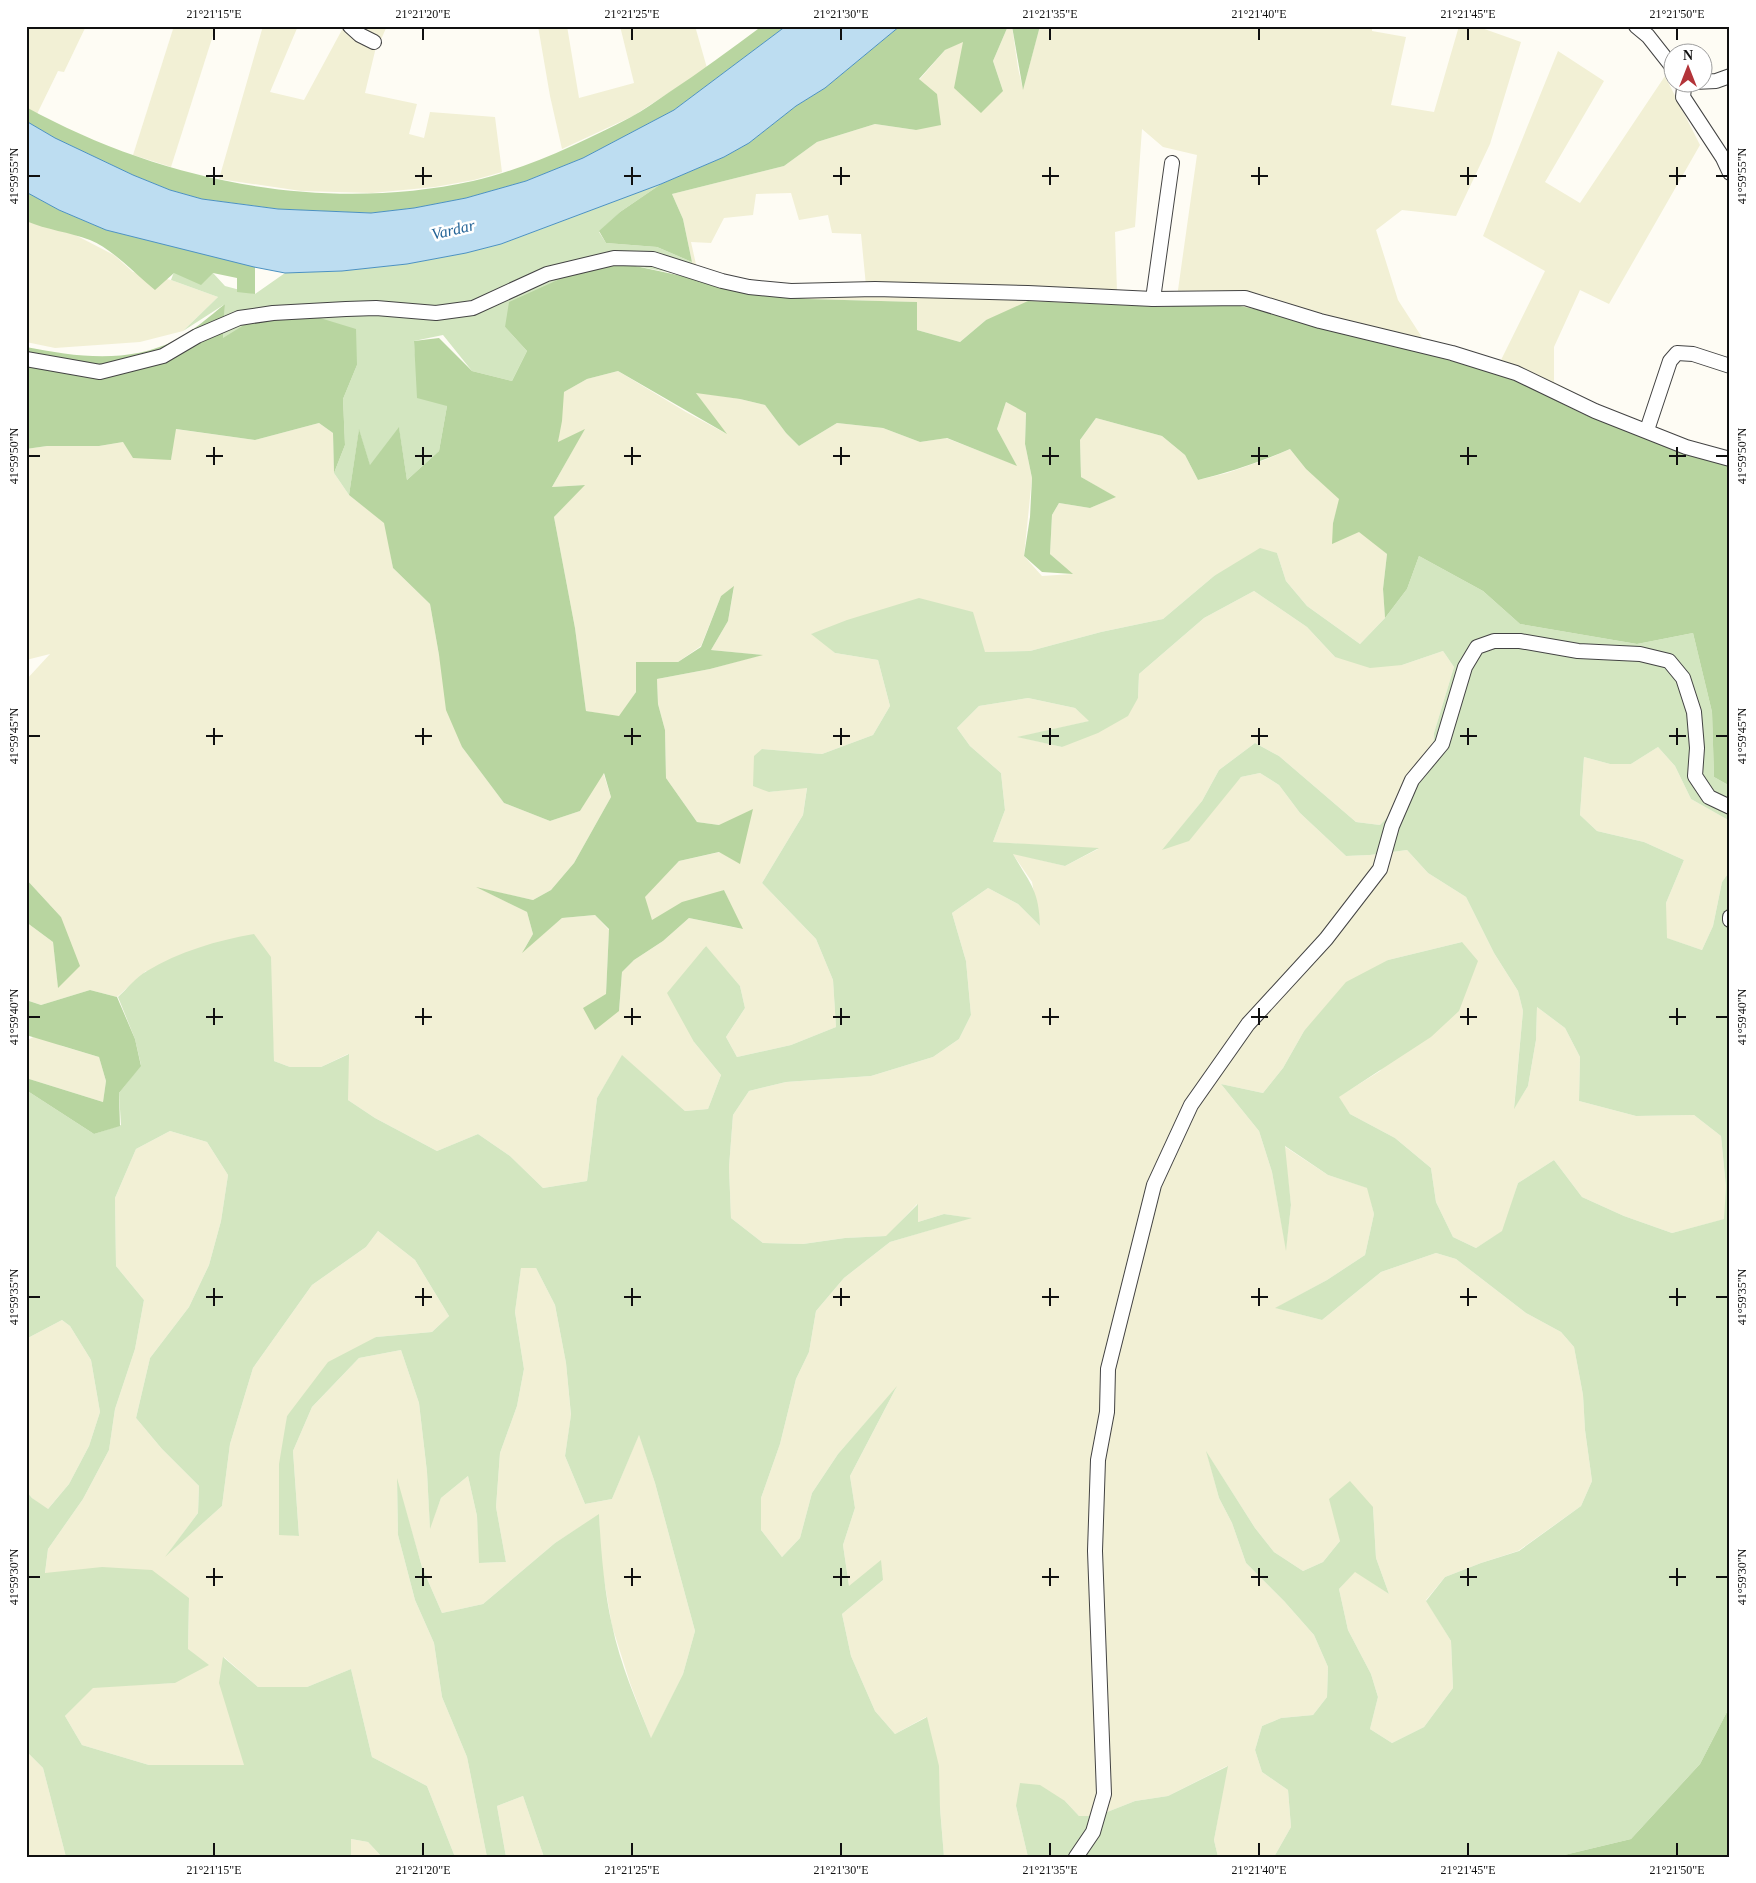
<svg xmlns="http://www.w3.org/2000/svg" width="1756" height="1883" font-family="Georgia,serif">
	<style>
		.farmland { fill: #f2f0d5; fill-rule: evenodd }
		.green { fill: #d3e6c0 }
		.forest { fill: #b8d5a0 }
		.water { fill: #bdddf1; stroke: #4b91c1 }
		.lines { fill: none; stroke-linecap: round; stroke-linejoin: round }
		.minor-casing { stroke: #434343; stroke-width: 16 }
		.minor { stroke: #fff; stroke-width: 14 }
		.ticks { fill: none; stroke: #101010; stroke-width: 2 }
		.labels { text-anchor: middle; stroke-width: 5; stroke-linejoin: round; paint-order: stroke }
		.water-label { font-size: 16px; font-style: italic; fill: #246497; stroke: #fff }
		.neatline { fill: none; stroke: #101010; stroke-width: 2 }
		.ticks-label { font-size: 12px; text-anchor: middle; fill: #101010 }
	</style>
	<rect width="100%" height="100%" fill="#fefcf4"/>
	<!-- farmland -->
	<g class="farmland">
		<path d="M26 26H86L64 72 58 71 37 114 26 107Z"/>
		<path d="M174 26H216L171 167 133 155Z"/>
		<path d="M263 26H298L270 92 304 100 344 26H387L379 44 376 47 365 93 417 104 409 134 424 138 430 112 495 117 502 172 474 180 435 187 372 193 301 191 219 179Z"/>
		<path d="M538 26H567L579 98 634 83 620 26H695L707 68 633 116 562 149 550 96Z"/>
		<path d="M1008 26H1012L1018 68 1023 89 1040 26H1372V31L1406 37 1391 105 1434 112 1459 26H1476L1521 42 1490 144 1456 216 1402 210 1376 230 1398 300 1425 342 1500 362 1545 271 1483 236 1558 51 1604 81 1545 182 1580 203 1665 76 1700 145 1609 304 1580 290 1554 347V382L1627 419 1730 457V467L1583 414 1510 377 1297 318 1221 302 986 320 960 342 917 330 916 302 808 299 761 293 693 277 692 262 683 219 672 194 784 166 817 142 875 124 916 130 919 80 945 50 963 41 1003 91 993 61ZM1142 129 1163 147 1197 155 1177 297 1117 291 1115 232 1135 227ZM791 193 799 220 828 215 832 233 861 234 866 286 749 287 697 269 691 242 711 243 724 218 753 215 756 194Z"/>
		<path d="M26 213 52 223 114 255 133 272 171 280 218 297 183 331 140 342 55 348 26 342Z"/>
		<path d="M618 371 686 412 725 433 695 392 740 399 765 405 786 433 799 446 837 423 883 428 920 442 946 438 1016 465 997 429 1006 402 1026 412 1025 444 1032 478 1024 556 1042 576 1072 574 1050 554 1052 515 1059 503 1090 508 1115 497 1081 477 1080 440 1096 418 1162 436 1185 455 1198 480 1227 473 1267 459 1290 449 1306 469 1340 499 1333 523 1360 531 1387 554 1383 589 1385 618 1360 644 1307 606 1286 581 1277 553 1214 576 1163 619 1101 632 1030 651 985 652 812 633 835 653 878 660 890 706 873 735 822 754 762 749 770 792 807 787 803 815 762 883 816 939 833 980 836 1027 791 1045 737 1057 726 1037 745 1008 740 986 705 946 694 1042 721 1075 708 1109 685 1111 622 1056 597 1098 587 1181 543 1188 510 1156 478 1134 437 1151 375 1118 348 1100V1054L321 1067H290L274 1061 272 1024 146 971 117 997 90 990 41 1005 26 1000V922L53 942 58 987 61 917 26 879V680L50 654 26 660V449L47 446H99L123 442 171 460 175 429 255 440 319 423 333 433 334 473 349 495 385 523 393 568 430 604 439 655 462 747 504 803 550 821 580 811 603 772 611 797 574 863 551 890 533 900 479 888 527 912 533 934 523 951 562 918 595 915 609 930 606 994 619 1011 622 972 634 960 663 941 689 918 742 929 724 890 652 921 644 897 679 861 720 852 739 863 719 825 697 822 666 778 665 730 658 704 657 679 710 669 761 655 711 650 728 621 734 587 721 596 701 646 678 662H637L636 692 619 717 586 711 575 628 554 517 584 485 552 487 584 430 558 443 562 393 587 379Z"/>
		<path d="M1254 591 1307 627 1335 657 1402 665 1443 651 1454 667 1434 733 1432 768 1411 793 1380 825 1356 822 1279 756 1255 743 1219 770 1202 801 1163 850 1241 777 1260 773 1279 785 1300 813 1346 856 1370 855 1407 850 1428 873 1466 897 1494 953 1518 991 1523 1011 1514 1108 1528 1086 1536 1040 1537 1007 1565 1028 1580 1057 1579 1101 1636 1116 1694 1115 1721 1136 1726 1187 1725 1219 1672 1233 1624 1216 1582 1197 1554 1160 1518 1183 1503 1231 1476 1248 1453 1237 1436 1202 1431 1168 1395 1138 1350 1114 1338 1097 1380 1071 1462 942 1388 960 1304 1031 1283 1068 1263 1093 1221 1084 1259 1131 1272 1172 1286 1248 1291 1205 1284 1146 1328 1175 1368 1188 1374 1214 1365 1255 1327 1280 1276 1308 1322 1320 1381 1272 1436 1253 1456 1259 1526 1313 1561 1332 1574 1347 1583 1395 1585 1430 1592 1481 1581 1506 1518 1551 1481 1563 1445 1577 1426 1600 1451 1641 1453 1688 1424 1727 1392 1743 1370 1729 1378 1697 1371 1674 1348 1630 1339 1589 1355 1571 1389 1594 1376 1558 1373 1507 1340 1541 1323 1562 1303 1571 1274 1552 1255 1528 1207 1453 1219 1498 1232 1523 1246 1563 1284 1601 1314 1635 1328 1667 1327 1697 1313 1715 1281 1718 1262 1726 1255 1750 1262 1772 1288 1790 1291 1827 1274 1857H1218L1214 1840 1227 1766 1168 1796 1135 1801 1097 1816H1079L1065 1801 1016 1806 1028 1857H944L940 1808 926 1717 895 1734 875 1711 851 1656 842 1614 883 1580 849 1586 843 1545 855 1508 850 1476 896 1388 838 1454 812 1493 800 1538 782 1557 761 1530V1498L780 1444 796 1379 809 1352 816 1311 844 1278 890 1242 970 1218 944 1214 918 1222 917 1204 887 1236 845 1238 803 1244 763 1243 731 1218 729 1167 733 1115 749 1091 786 1082 871 1076 933 1057 959 1039 971 1015 966 961 952 913 988 888 1018 904 1040 926 1032 882 1012 853 1065 866 1098 849 993 842 1005 810 1001 773 970 746 957 728 979 706 1028 698 1075 708 1090 721 1019 737 1062 747 1138 698 1139 674 1204 618Z"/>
		<path d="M1658 747 1675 766 1691 799 1730 821V871L1722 882 1713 926 1702 950 1666 938V903L1684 860 1644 842 1597 831 1580 815 1584 757 1610 764H1631Z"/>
		<path d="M33 1037 45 1038 62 1046 99 1057 106 1081 103 1102 26 1078V1041Z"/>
		<path d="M170 1131 207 1142 228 1175 221 1221 209 1265 189 1307 150 1358 136 1418 162 1449 199 1486 198 1513 167 1555 222 1506 230 1444 253 1368 312 1285 366 1247 378 1231 415 1260 449 1316 432 1332 376 1337 287 1416 279 1534 299 1536 293 1451 312 1407 359 1358 401 1350 419 1403 427 1472 430 1527 441 1498 468 1476 477 1516 480 1563 506 1562 496 1507 500 1453 517 1406 524 1369 515 1312 521 1267 536 1268 555 1305 566 1363 571 1416 565 1456 585 1504 612 1499 639 1434 655 1483 695 1631 683 1674 651 1739 630 1683 612 1626 601 1562 599 1515 555 1543 483 1604 442 1613 422 1567 397 1481 398 1535 415 1600 434 1643 442 1697 467 1757 487 1857H455L427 1786 372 1757 351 1669 307 1687H258L224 1657 245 1765H149L82 1745 65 1716 93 1687 175 1683 188 1649 189 1598 45 1574 48 1549 83 1499 109 1450 115 1409 135 1349 144 1300 116 1266 115 1198 136 1149Z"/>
		<path d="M62 1320 70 1326 91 1360 100 1412 89 1446 69 1484 47 1510 32 1498 26 1491V1339Z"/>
		<path d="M26 1751 43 1768 66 1857H26Z"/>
		<path d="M523 1796 544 1857H506L497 1806Z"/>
		<path d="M351 1839 368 1842 382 1857H351Z"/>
	</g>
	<!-- green -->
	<g class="green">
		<path d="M661 184 620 212 599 232 606 243 657 247 692 262 693 277 626 264 505 327 527 351 512 381 472 371 443 335 414 341 415 355 447 406 439 451 407 480 399 428 370 466 359 430 349 495 334 473 345 445 343 399 357 365 223 338 225 304 183 331 218 297 171 280 174 272 213 273 225 286 255 294 285 273 342 271 407 264 466 253 501 244Z"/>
		<path d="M1260 548 1277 553 1286 581 1307 606 1360 644 1385 618 1407 589 1419 556 1483 591 1520 624 1637 644 1693 633 1712 712 1714 777 1730 786V821L1691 799 1675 766 1658 747 1631 764H1610L1584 757 1580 815 1597 831 1644 842 1684 860 1666 903 1667 938 1702 950 1713 926 1722 882 1730 871V1706L1700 1764 1631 1839 1556 1857H1274L1291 1827 1288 1790 1262 1772 1255 1750 1262 1726 1281 1718 1313 1715 1327 1697 1328 1667 1314 1635 1284 1601 1246 1563 1232 1523 1219 1498 1206 1451 1255 1528 1274 1552 1303 1571 1323 1562 1340 1541 1329 1499 1350 1481 1373 1507 1376 1558 1389 1594 1355 1572 1339 1589 1348 1630 1371 1674 1378 1697 1370 1729 1392 1743 1424 1727 1453 1688 1451 1641 1426 1601 1445 1577 1481 1563 1519 1551 1581 1506 1592 1481 1585 1430 1583 1395 1574 1347 1561 1332 1526 1313 1456 1259 1436 1253 1381 1272 1322 1320 1275 1308 1327 1280 1365 1255 1374 1214 1367 1188 1328 1175 1285 1146 1291 1205 1286 1251 1272 1172 1259 1131 1221 1084 1263 1093 1283 1068 1304 1031 1346 982 1388 960 1462 942 1478 961 1459 1011 1431 1037 1339 1097 1350 1114 1395 1138 1431 1168 1436 1202 1453 1237 1476 1248 1502 1231 1518 1183 1554 1160 1582 1197 1624 1216 1672 1233 1724 1219 1726 1187 1721 1136 1694 1115 1636 1116 1579 1101 1580 1057 1565 1028 1537 1007 1536 1040 1528 1086 1514 1109 1523 1011 1518 991 1494 953 1466 897 1428 873 1407 850 1370 855 1346 856 1300 813 1279 785 1260 773 1241 777 1189 841 1162 850 1202 801 1219 770 1255 743 1279 756 1356 822 1380 825 1411 793 1432 768 1434 733 1454 667 1443 651 1402 665 1370 668 1335 657 1307 627 1254 591 1204 618 1139 674 1138 698 1128 716 1098 733 1062 747 1017 737 1089 721 1075 708 1028 698 979 706 957 728 970 746 1001 773 1005 810 993 842 1099 848 1065 866 1013 854C1030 884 1039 889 1040 926L1018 904 988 888 952 913 966 961 971 1015 959 1039 933 1057 871 1076 786 1082 749 1091 733 1115 729 1167 731 1218 763 1243 803 1244 845 1238 886 1236 918 1204V1222L944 1214 972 1218 890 1242 844 1278 816 1311 809 1352 796 1379 780 1444 761 1498V1530L782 1557 800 1538 812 1493 838 1454 897 1386 850 1476 855 1508 843 1545 849 1586 881 1560 883 1580 842 1614 851 1656 875 1711 895 1734 927 1717 939 1766 940 1808 944 1857H544L523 1796 497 1806 506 1857H487L467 1757 442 1697 434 1643 415 1600 398 1535 397 1478 422 1567 442 1613 483 1604 555 1543 599 1514C601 1552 604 1589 612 1625 620 1664 637 1702 651 1738L683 1674 695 1631 655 1483 639 1435 612 1499 585 1504 565 1456 571 1415 566 1363 555 1305 536 1268H521L515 1312 524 1369 517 1406 500 1453 496 1507 506 1562 479 1563 477 1516 468 1476 441 1498 430 1529 427 1472 419 1403 401 1350 359 1358 312 1407 293 1451 299 1536 279 1535V1464L287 1416 328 1362 376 1337 432 1332 449 1316 415 1260 378 1231 366 1247 312 1285 253 1368 230 1444 222 1506 165 1557 198 1513 199 1486 162 1449 136 1418 150 1358 189 1307 209 1265 221 1221 228 1175 207 1142 170 1131 136 1149 115 1198 116 1266 144 1300 135 1349 115 1409 109 1450 83 1499 48 1549 45 1573 102 1567 152 1570 189 1598 188 1649 209 1665 175 1683 93 1688 65 1716 82 1745 149 1765H244L219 1683 223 1657 258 1687H307L351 1669 372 1757 427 1786 455 1857H382L368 1842 351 1839V1857H66L43 1768 26 1751V1491L32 1498 48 1509 69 1484 89 1446 100 1412 91 1360 70 1326 62 1320 26 1339V1090L94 1134 121 1125 119 1093 141 1065 135 1039 118 997C127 989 136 977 147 971 178 952 218 940 254 934L271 957 274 1061 290 1067H321L349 1054 348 1100 375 1118 437 1151 478 1134 510 1156 543 1188 587 1181 597 1098 622 1055 685 1111 708 1109 721 1075 694 1042 667 993 706 946 740 986 745 1008 726 1037 737 1057 791 1045 836 1027 833 980 816 939 762 883 803 815 807 788 769 792 753 786 754 756 762 749 822 754 873 735 890 706 878 660 835 653 811 634 847 620 919 598 973 612 985 652 1030 651 1101 632 1163 619 1214 576Z"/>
		<path d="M1228 1766 1214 1840 1218 1857H1028L1016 1806 1020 1783 1040 1785 1065 1801 1079 1816H1097L1135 1801 1168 1796Z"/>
	</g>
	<!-- forest -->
	<g class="forest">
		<path d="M762 26H786L674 110 583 158 526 181 466 198 414 208 371 213 278 209 202 199 170 190 133 175 55 138 26 121V107C160 181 322 214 473 181 526 169 583 142 631 117 644 110 656 101 668 93 700 72 731 49 762 26Z"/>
		<path d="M900 26H1008L993 61 1003 91 981 113 954 88 963 42 945 50 919 79 937 94 941 125 916 130 875 124 817 142 784 166 672 194 683 219 692 262 657 247 606 243 599 231 620 212 661 184 724 157 749 143 796 106 825 88Z"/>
		<path d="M1012 26H1040L1023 90Z"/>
		<path d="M26 192 59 210 106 230 255 267V294L237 292V278L213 273 201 285 174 273 155 290C136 275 113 249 90 240 69 232 47 230 26 221Z"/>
		<path d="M626 264 761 293 808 299 917 302V330L960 342 986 320 1028 301 1162 307 1221 302 1297 318 1510 377 1583 414 1730 467V786L1714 777 1712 712 1693 633 1637 644 1520 624 1483 591 1419 556 1407 589 1385 618 1383 589 1387 554 1359 532 1332 544 1333 523 1339 499 1306 469 1290 449C1260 462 1230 472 1198 480L1185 455 1162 436 1096 418 1080 440 1081 477 1116 497 1090 508 1059 503 1052 515 1050 554 1073 574 1042 572 1024 556 1030 517 1032 478 1025 444 1026 413 1006 402 997 429 1017 466 947 438 920 442 883 428 837 423 799 446 786 433 765 405 740 399 696 393 727 434 618 371 587 379 564 392 562 421 558 442 585 429 552 487 585 485 554 517 575 628 586 711 619 716 636 692V662H678L701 647 721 596 734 586 728 621 711 650 763 655 710 669 657 679 658 704 665 730 666 778 697 822 719 825 753 809 740 864 719 852 679 861 645 897 652 920 682 902 724 890 743 929 689 918 663 941 634 960 622 972 619 1011 595 1030 583 1008 606 994 609 929 595 915 562 918 522 953 533 934 527 912 476 887 533 900 551 890 574 863 611 797 604 773 580 811 550 821 504 803 462 747 446 710 439 655 430 604 393 568 384 523 349 495 359 429 370 465 399 427 407 480 439 451 447 406 417 398 414 341 439 338 472 371 512 381 527 351 505 327 509 302 573 273Z"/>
		<path d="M225 304 223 338 252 320 320 318 356 329 357 365 343 399 345 445 334 473 333 433 319 423 255 440 176 429 171 460 133 458 123 442 99 446H47L26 449V347C77 357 128 364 176 340 193 331 210 316 225 304Z"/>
		<path d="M26 879 61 917 80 966 58 988 53 942 26 922Z"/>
		<path d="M90 990 117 997 135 1039 141 1066 119 1093 120 1126 94 1134 26 1090V1078L103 1102 106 1081 99 1057 26 1035V1000L41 1005Z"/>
		<path d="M1730 1706V1857H1556L1631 1839 1700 1764Z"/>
	</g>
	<!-- water -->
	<path class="water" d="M786 26H900L825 88 796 106 749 143 724 157 661 184 501 244 466 253 407 264 342 271 285 273 254 267 106 230 59 210 26 192V121L55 138 133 175 170 190 202 199 278 209 371 213 414 208 466 198 526 181 583 158 674 110Z"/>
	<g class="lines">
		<!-- minor casing -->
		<g class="minor-casing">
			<g id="minor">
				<path d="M350 26 360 35 374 42"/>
				<path d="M1636 26 1648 36 1674 69"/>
				<path d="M1689 82 1684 88 1683 97 1723 158 1730 173"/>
				<path d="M1694 82 1716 81 1730 76"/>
				<path d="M1153 299 1172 163"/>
				<path d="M26 359 100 372 163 356 197 336 239 318 273 313 346 309 376 308 436 313 473 308 547 274 614 258 653 259 722 281 749 287 791 291 875 289 1028 293 1153 299 1245 298 1320 321 1452 353 1516 373 1595 411 1686 447 1730 459"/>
				<path d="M1647 430 1670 361 1677 353 1693 354 1730 366"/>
				<path d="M1730 917V920"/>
				<path d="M1076 1857 1093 1832 1104 1794 1095 1551 1098 1460 1107 1412 1108 1369 1154 1185 1191 1105 1248 1024 1326 939 1380 869 1392 826 1412 780 1442 744 1465 667 1477 647 1494 641H1520L1578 651 1640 654 1669 661 1683 678 1694 712 1697 748 1695 776 1709 797 1730 807"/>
			</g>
		</g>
		<!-- minor -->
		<use href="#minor" class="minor"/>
	</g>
	<!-- ticks -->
	<path class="ticks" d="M214 28V40M423 28V40M632 28V40M841 28V40M1050 28V40M1259 28V40M1468 28V40M1677 28V40M214 167V185M423 167V185M632 167V185M841 167V185M1050 167V185M1259 167V185M1468 167V185M1677 167V185M28 176H40M206 176H223M415 176H432M624 176H641M833 176H850M1042 176H1059M1251 176H1268M1460 176H1477M1669 176H1686M1716 176H1728M214 447V465M423 447V465M632 447V465M841 447V465M1050 447V465M1259 447V465M1468 447V465M1677 447V465M28 456H40M206 456H223M415 456H432M624 456H641M833 456H850M1042 456H1059M1251 456H1268M1460 456H1477M1669 456H1686M1716 456H1728M214 728V745M423 728V745M632 728V745M841 728V745M1050 728V745M1259 728V745M1468 728V745M1677 728V745M28 736H40M206 736H223M415 736H432M624 736H641M833 736H850M1042 736H1059M1251 736H1268M1460 736H1477M1669 736H1686M1716 736H1728M214 1008V1025M423 1008V1025M632 1008V1025M841 1008V1025M1050 1008V1025M1259 1008V1025M1468 1008V1025M1677 1008V1025M28 1017H40M206 1017H223M415 1017H432M624 1017H641M833 1017H850M1042 1017H1059M1251 1017H1268M1460 1017H1477M1669 1017H1686M1716 1017H1728M214 1288V1306M423 1288V1306M632 1288V1306M841 1288V1306M1050 1288V1306M1259 1288V1306M1468 1288V1306M1677 1288V1306M28 1297H40M206 1297H223M415 1297H432M624 1297H641M833 1297H850M1042 1297H1059M1251 1297H1268M1460 1297H1477M1669 1297H1686M1716 1297H1728M214 1568V1586M423 1568V1586M632 1568V1586M841 1568V1586M1050 1568V1586M1259 1568V1586M1468 1568V1586M1677 1568V1586M28 1577H40M206 1577H223M415 1577H432M624 1577H641M833 1577H850M1042 1577H1059M1251 1577H1268M1460 1577H1477M1669 1577H1686M1716 1577H1728M214 1843V1856M423 1843V1856M632 1843V1856M841 1843V1856M1050 1843V1856M1259 1843V1856M1468 1843V1856M1677 1843V1856"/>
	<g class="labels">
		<!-- water labels -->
		<g class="water-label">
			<text transform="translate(453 229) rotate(-13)" y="6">Vardar</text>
		</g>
	</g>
	<!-- border -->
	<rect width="1756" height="1883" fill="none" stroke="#ffffff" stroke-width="55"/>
	<!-- north arrow -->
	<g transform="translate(1688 68)"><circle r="24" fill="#ffffff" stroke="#9f9f9f"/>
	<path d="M0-4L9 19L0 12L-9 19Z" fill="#b33439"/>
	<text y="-8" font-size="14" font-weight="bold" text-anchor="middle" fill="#101010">N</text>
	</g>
	<rect x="28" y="28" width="1700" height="1828" class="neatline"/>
	<g class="ticks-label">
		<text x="214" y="18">21°21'15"E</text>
		<text x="423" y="18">21°21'20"E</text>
		<text x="632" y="18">21°21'25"E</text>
		<text x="841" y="18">21°21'30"E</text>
		<text x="1050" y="18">21°21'35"E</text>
		<text x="1259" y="18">21°21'40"E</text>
		<text x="1468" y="18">21°21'45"E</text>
		<text x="1677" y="18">21°21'50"E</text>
		<text transform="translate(14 176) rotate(-90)" y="4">41°59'55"N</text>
		<text transform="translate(1742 176) rotate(-90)" y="4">41°59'55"N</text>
		<text transform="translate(14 456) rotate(-90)" y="4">41°59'50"N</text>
		<text transform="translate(1742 456) rotate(-90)" y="4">41°59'50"N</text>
		<text transform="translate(14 736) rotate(-90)" y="4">41°59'45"N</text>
		<text transform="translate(1742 736) rotate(-90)" y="4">41°59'45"N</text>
		<text transform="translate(14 1017) rotate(-90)" y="4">41°59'40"N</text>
		<text transform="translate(1742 1017) rotate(-90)" y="4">41°59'40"N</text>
		<text transform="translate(14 1297) rotate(-90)" y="4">41°59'35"N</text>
		<text transform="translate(1742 1297) rotate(-90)" y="4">41°59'35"N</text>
		<text transform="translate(14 1577) rotate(-90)" y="4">41°59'30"N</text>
		<text transform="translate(1742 1577) rotate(-90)" y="4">41°59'30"N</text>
		<text x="214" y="1874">21°21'15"E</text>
		<text x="423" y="1874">21°21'20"E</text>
		<text x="632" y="1874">21°21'25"E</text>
		<text x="841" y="1874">21°21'30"E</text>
		<text x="1050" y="1874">21°21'35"E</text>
		<text x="1259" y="1874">21°21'40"E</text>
		<text x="1468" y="1874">21°21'45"E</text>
		<text x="1677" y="1874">21°21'50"E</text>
	</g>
</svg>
